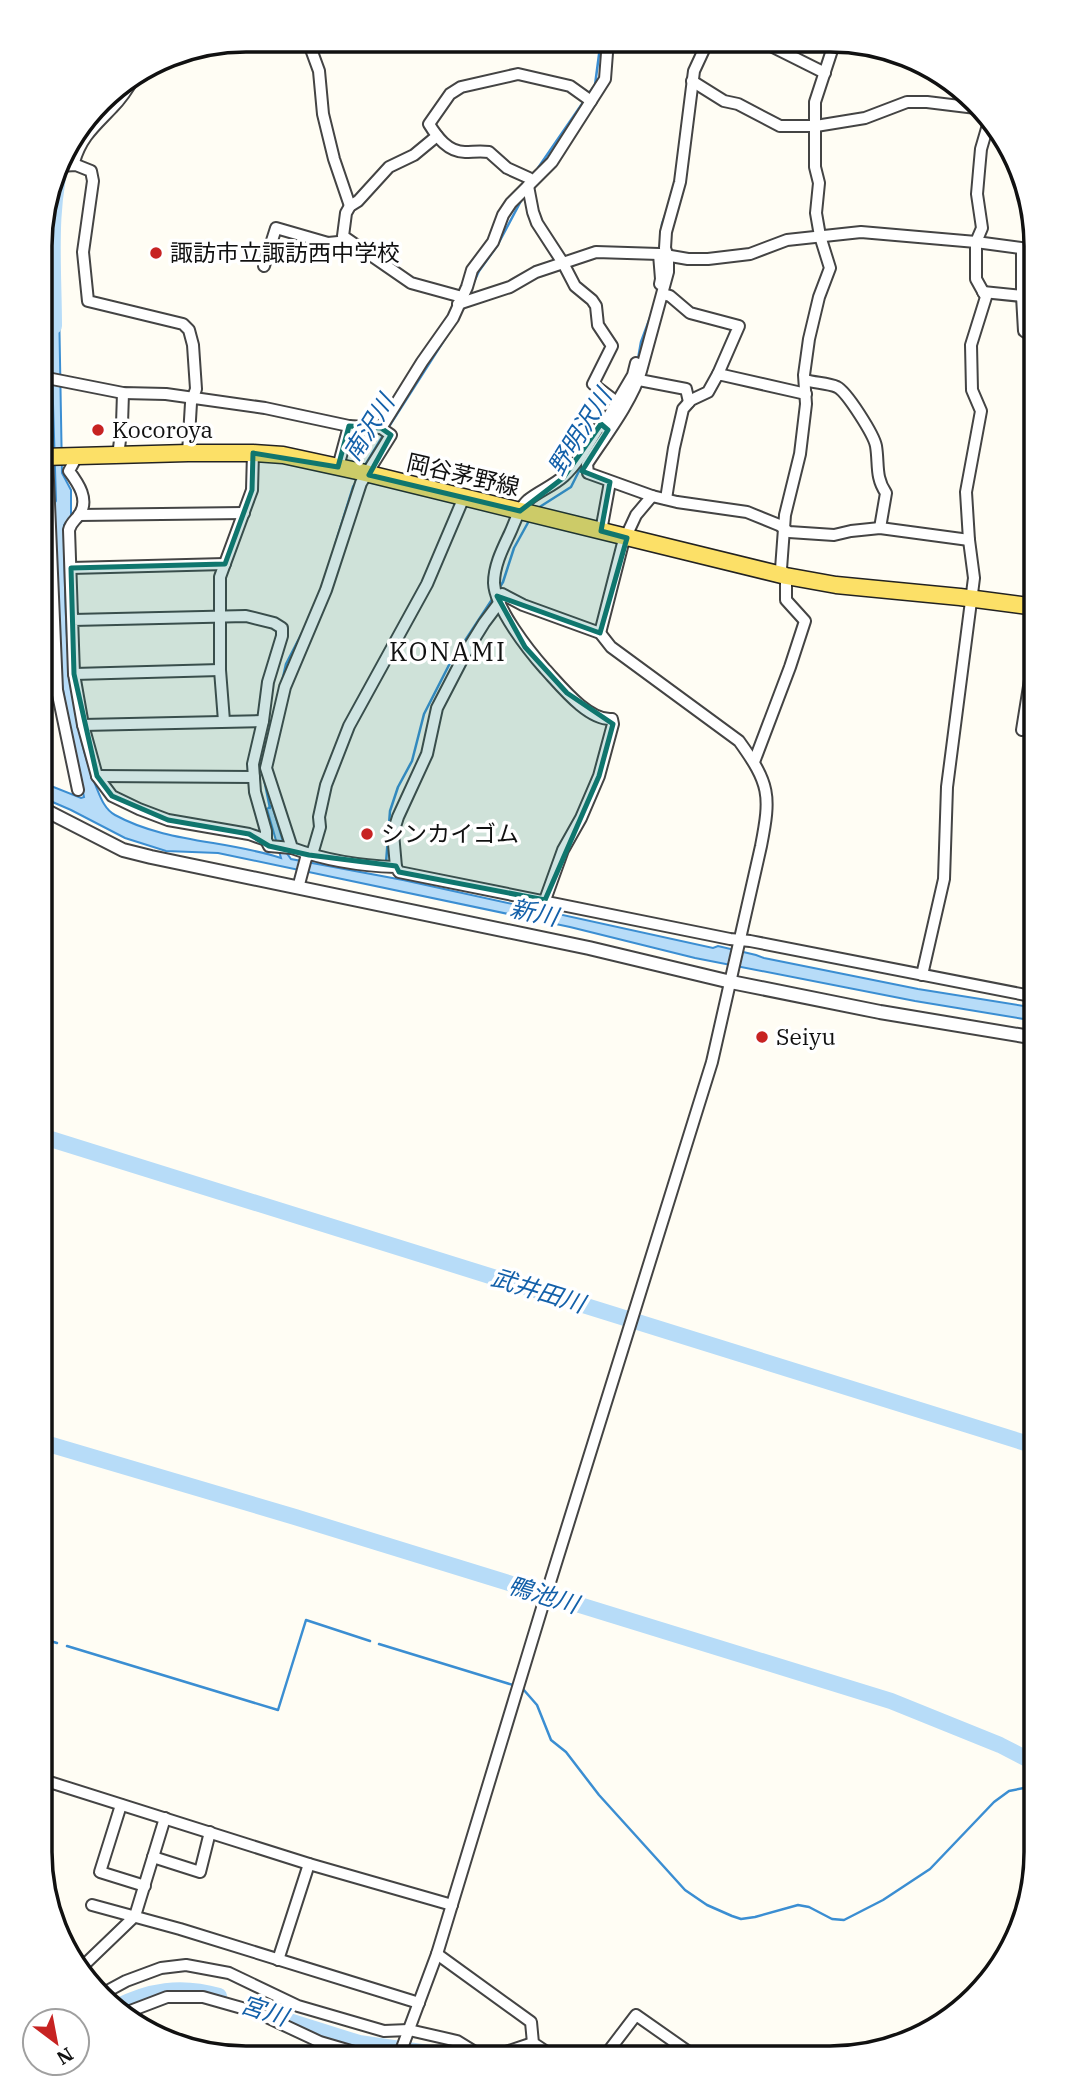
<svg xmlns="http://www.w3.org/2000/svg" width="1076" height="2098" font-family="'IBM Plex Serif','Noto Sans JP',serif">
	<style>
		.water { fill: #b7dcf8; stroke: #3b8ed2; stroke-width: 2 }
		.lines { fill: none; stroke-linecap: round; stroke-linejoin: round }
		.stream { stroke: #3b8ed2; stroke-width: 2.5 }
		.river { stroke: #b7dcf8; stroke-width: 16 }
		.minor-casing { stroke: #444; stroke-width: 14 }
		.tertiary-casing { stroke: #444; stroke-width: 16 }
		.primary-casing { stroke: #222; stroke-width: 19 }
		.minor { stroke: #fff; stroke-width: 10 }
		.tertiary { stroke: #fff; stroke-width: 12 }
		.primary { stroke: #fce067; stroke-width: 16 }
		.marked { fill: #0f766e; fill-opacity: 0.2; stroke: #0f766e; stroke-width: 5; stroke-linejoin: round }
		.poi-dot { fill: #c72322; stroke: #fff; stroke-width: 2.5 }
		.labels { text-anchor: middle; stroke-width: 7; stroke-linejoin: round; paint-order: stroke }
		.poi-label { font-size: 23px; fill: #111; stroke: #fff; text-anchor: start }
		.street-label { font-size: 23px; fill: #111; stroke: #fff }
		.water-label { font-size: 24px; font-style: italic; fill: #1360a9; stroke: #fff }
		.quarter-label { font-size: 26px; letter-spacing: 2px; fill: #111; stroke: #fff }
		.rim { fill: none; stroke: #111; stroke-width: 3.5 }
	</style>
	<rect width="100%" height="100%" fill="#fffdf4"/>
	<!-- water -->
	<path class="water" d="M59 304 62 473 71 490V517L64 525C65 609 64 705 95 784 100 796 104 809 115 815 166 843 226 840 281 858L267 809 272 805 286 852 291 859 403 880 713 948 718 946 756 955 764 958 918 989 1036 1008V1021L915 1001 695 958 570 927 218 853 166 851 125 838 71 810 41 797V782L81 798 84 797 73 747 60 673 53 505 56 501 50 306Z"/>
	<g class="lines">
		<!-- stream -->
		<g class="stream">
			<path d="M587 96 595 85 600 47 599 42"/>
			<path d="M538 168 584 101"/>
			<path d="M660 247 662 224 667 210"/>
			<path d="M473 284 479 271 497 246 522 199"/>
			<path d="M638 359 641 342 651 315"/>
			<path d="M388 428 448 334"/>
			<path d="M364 467 384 434"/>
			<path d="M538 508 571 487 583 463"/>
			<path d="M335 545 353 487 358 479"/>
			<path d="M498 590 503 582 514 548 530 519"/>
			<path d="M282 682 286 664 302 633"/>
			<path d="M263 774 270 808"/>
			<path d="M386 863 390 811 398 787 412 761 424 714 449 665 493 598"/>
			<path d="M41 1460 45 1443 41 1442"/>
			<path d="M40 1638 57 1643"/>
			<path d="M379 1644 513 1685"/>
			<path d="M67 1646 278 1710 306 1620 370 1641"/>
			<path d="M523 1689 537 1705 551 1740 566 1752 599 1795 685 1890 707 1905 732 1916 741 1919 755 1917 798 1905 809 1907 832 1919 844 1920 883 1900 930 1869 994 1802 1009 1791 1029 1787H1035"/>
		</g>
		<!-- river -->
		<g class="river">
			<path d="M54 326C54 269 47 205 65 150"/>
			<path d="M41 1136 1035 1446"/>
			<path d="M45 1443 295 1517 891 1701 1000 1745 1035 1763"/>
			<path d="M114 2008C149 1990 181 1985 219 1996"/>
			<path d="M264 2011 292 2022 359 2043 456 2057"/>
		</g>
		<!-- minor casing -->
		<g class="minor-casing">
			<g id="minor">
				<path d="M308 41 319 71 323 114 334 159 350 206"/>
				<path d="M741 43 744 46 767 44"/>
				<path d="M767 44 825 73"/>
				<path d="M692 81 724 101 738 104 780 126H816L865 118 907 102H927L976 108"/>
				<path d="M591 101 605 79 607 53 605 42"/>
				<path d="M437 136 414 155 389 167 358 201 350 206 346 213 343 236 411 283 462 297"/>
				<path d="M76 165 74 162C81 137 95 126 112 108 121 99 129 87 135 76"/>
				<path d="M59 166 76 165 91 171 93 181 83 252 88 301 183 324 189 330 193 345 196 389 191 403 188 453"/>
				<path d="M531 183 529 178 507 168 489 152C480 151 473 152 465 152 448 152 437 137 429 124L450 94 461 87 518 74 570 86 591 101 552 162 511 203 503 215 493 242 472 270 467 287 453 318 422 362 381 428 391 435 361 483 326 590 285 687 266 768 292 848C324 860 362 866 396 867L399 872 730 939 750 941 1036 997"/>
				<path d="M528 186 533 212 537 223 563 263 575 286 592 300 596 306 598 325 612 346 593 384 623 407"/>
				<path d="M1022 249V296L1024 331 1036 339"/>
				<path d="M659 254 661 279 660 284"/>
				<path d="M264 266 276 228 328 243 349 241"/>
				<path d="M983 292 1022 296"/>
				<path d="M663 294 670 296 690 313 739 326 718 374"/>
				<path d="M458 304 510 287 536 272 596 252 659 254 688 259H708L750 254 787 240 861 232 976 242 1036 250"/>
				<path d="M42 377 123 393 166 394 265 408 349 426 338 467"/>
				<path d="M639 380 686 389 689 402"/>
				<path d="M805 380C815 383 828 383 837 387 847 392 874 435 876 446 879 464 875 477 886 493L880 528"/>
				<path d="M349 426 381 428"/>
				<path d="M603 426 633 375 636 363"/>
				<path d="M118 456 122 424 123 393"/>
				<path d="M47 457 57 690 78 790"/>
				<path d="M652 496 677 502 747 512 779 525 789 532 834 535 851 531 880 528 969 540"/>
				<path d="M666 499 674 448 683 409 691 400 708 392 718 374 806 394"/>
				<path d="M79 515 244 513"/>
				<path d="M601 531 610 482"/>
				<path d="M71 568 225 564"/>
				<path d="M73 620 246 616 274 623 282 628V636L268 682 263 721 253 764 255 792 266 831V840L249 834 168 820 139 809 112 796 97 776 83 725 74 674 69 530C71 522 75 521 79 515 90 500 78 483 69 471L76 458"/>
				<path d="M600 633 623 543 636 515 652 496 588 473 587 464C604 438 633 400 641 371L668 272V257L665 248 666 232 680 182 694 71 707 43"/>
				<path d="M74 674 220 670"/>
				<path d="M224 721 220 670V577L252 490 253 453"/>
				<path d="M83 725 263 721"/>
				<path d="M1022 730 1030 680 1036 667"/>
				<path d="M754 762 790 667 805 621 786 600V576L781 569 785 515 800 454 806 404 804 375 809 339 819 297 830 268 820 236 816 213 819 183 815 167V102L834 44"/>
				<path d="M97 776 254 777"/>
				<path d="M266 840 269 846 292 848"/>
				<path d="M396 867 393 833 398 817 427 754 437 708 466 652 484 623 499 603 502 594 523 605 600 633 611 647 739 741C770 784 771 795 761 846L712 1062 542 1608 437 1954 399 2056"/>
				<path d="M298 888 306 858 313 851 320 827 319 817 326 785 349 726 427 584 464 497"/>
				<path d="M545 900 563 850 581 818 599 776 613 724 612 719C588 721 560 685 545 669 529 651 495 608 494 583 494 565 503 548 510 533 515 522 519 508 528 500 539 491 553 486 564 476 579 462 590 441 601 424L608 430"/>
				<path d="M922 975 944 879 947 787 974 578 969 540 966 492 981 411 972 390 971 345 986 297 976 279V242L982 228 977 194 979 171 981 149 988 125"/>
				<path d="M1030 1037 1036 1020"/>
				<path d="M40 1779 309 1864 452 1905"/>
				<path d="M121 1805 100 1872 145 1886"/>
				<path d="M153 1857 200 1872 210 1832"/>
				<path d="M92 1905 180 1929 419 2003"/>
				<path d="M437 1954 531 2022 533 2043 554 2057"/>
				<path d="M278 1960 309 1864"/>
				<path d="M83 1966 135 1916 165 1818"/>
				<path d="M102 1994 126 1981 161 1968 186 1965 229 1973 298 2006 384 2031 409 2030 457 2041 483 2057"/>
				<path d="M125 2013 167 1997H203L256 2012 320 2042 368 2056"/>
				<path d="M491 2057 533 2043"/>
				<path d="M604 2057 636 2015 693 2055"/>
			</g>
		</g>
		<!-- tertiary casing -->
		<g class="tertiary-casing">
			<path id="tertiary" d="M41 808 123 850 151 857 589 948 731 982 880 1012 1036 1038"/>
		</g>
		<!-- primary casing -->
		<g class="primary-casing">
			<path id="primary" d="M42 457 188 453H253L283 455 357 471 786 576 836 585 960 597 1036 607"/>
		</g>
		<!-- minor -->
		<use href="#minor" class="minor"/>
		<!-- tertiary -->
		<use href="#tertiary" class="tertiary"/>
		<!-- primary -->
		<use href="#primary" class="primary"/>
	</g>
	<!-- marked area -->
	<path class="marked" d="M601 424 608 430 582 471 610 482 601 531 627 538 600 633 497 596 525 647 567 693 613 724 599 776 545 900 399 872 396 866 309 855 269 846 249 834 168 820 112 796 97 776 74 674 71 568 225 564 252 490 253 453 338 467 349 426 381 428 391 435 369 475 520 511 563 478Z"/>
	<!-- markers -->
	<g class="poi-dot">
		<circle cx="156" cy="253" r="7"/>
		<circle cx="98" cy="430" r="7"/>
		<circle cx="367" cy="834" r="7"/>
		<circle cx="762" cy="1037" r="7"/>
	</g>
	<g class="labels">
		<!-- poi labels -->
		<g class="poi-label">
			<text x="170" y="261">諏訪市立諏訪西中学校</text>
			<text x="112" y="438">Kocoroya</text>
			<text x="381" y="842">シンカイゴム</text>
			<text x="776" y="1045">Seiyu</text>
		</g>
		<!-- street labels -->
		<g class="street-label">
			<text transform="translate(463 475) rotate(13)" y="8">岡谷茅野線</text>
		</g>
		<!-- water labels -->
		<g class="water-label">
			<text transform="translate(369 428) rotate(-58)" y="8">南沢川</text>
			<text transform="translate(580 432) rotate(-58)" y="8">野明沢川</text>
			<text transform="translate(534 913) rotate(12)" y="8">新川</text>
			<text transform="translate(538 1291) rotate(17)" y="8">武井田川</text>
			<text transform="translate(543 1595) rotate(17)" y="8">鴨池川</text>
			<text transform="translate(264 2011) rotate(18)" y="8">宮川</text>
		</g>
		<!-- quarter labels -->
		<g class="quarter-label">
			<text x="448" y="661">KONAMI</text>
		</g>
	</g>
	<!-- crop -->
	<path d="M0 0H1076V2098H0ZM246 52H830A194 194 0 0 1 1024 246V1852A194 194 0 0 1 830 2046H246A194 194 0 0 1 52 1852V246A194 194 0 0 1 246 52Z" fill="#fff" fill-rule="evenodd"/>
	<path class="rim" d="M246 52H830A194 194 0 0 1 1024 246V1852A194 194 0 0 1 830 2046H246A194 194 0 0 1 52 1852V246A194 194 0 0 1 246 52Z"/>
	<!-- north arrow -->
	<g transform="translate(56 2042) rotate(148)"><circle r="33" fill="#ffffff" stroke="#a0a0a0" stroke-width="2"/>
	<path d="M0-5L12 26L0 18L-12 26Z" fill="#c72322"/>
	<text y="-10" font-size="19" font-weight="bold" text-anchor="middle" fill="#111111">N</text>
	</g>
</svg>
